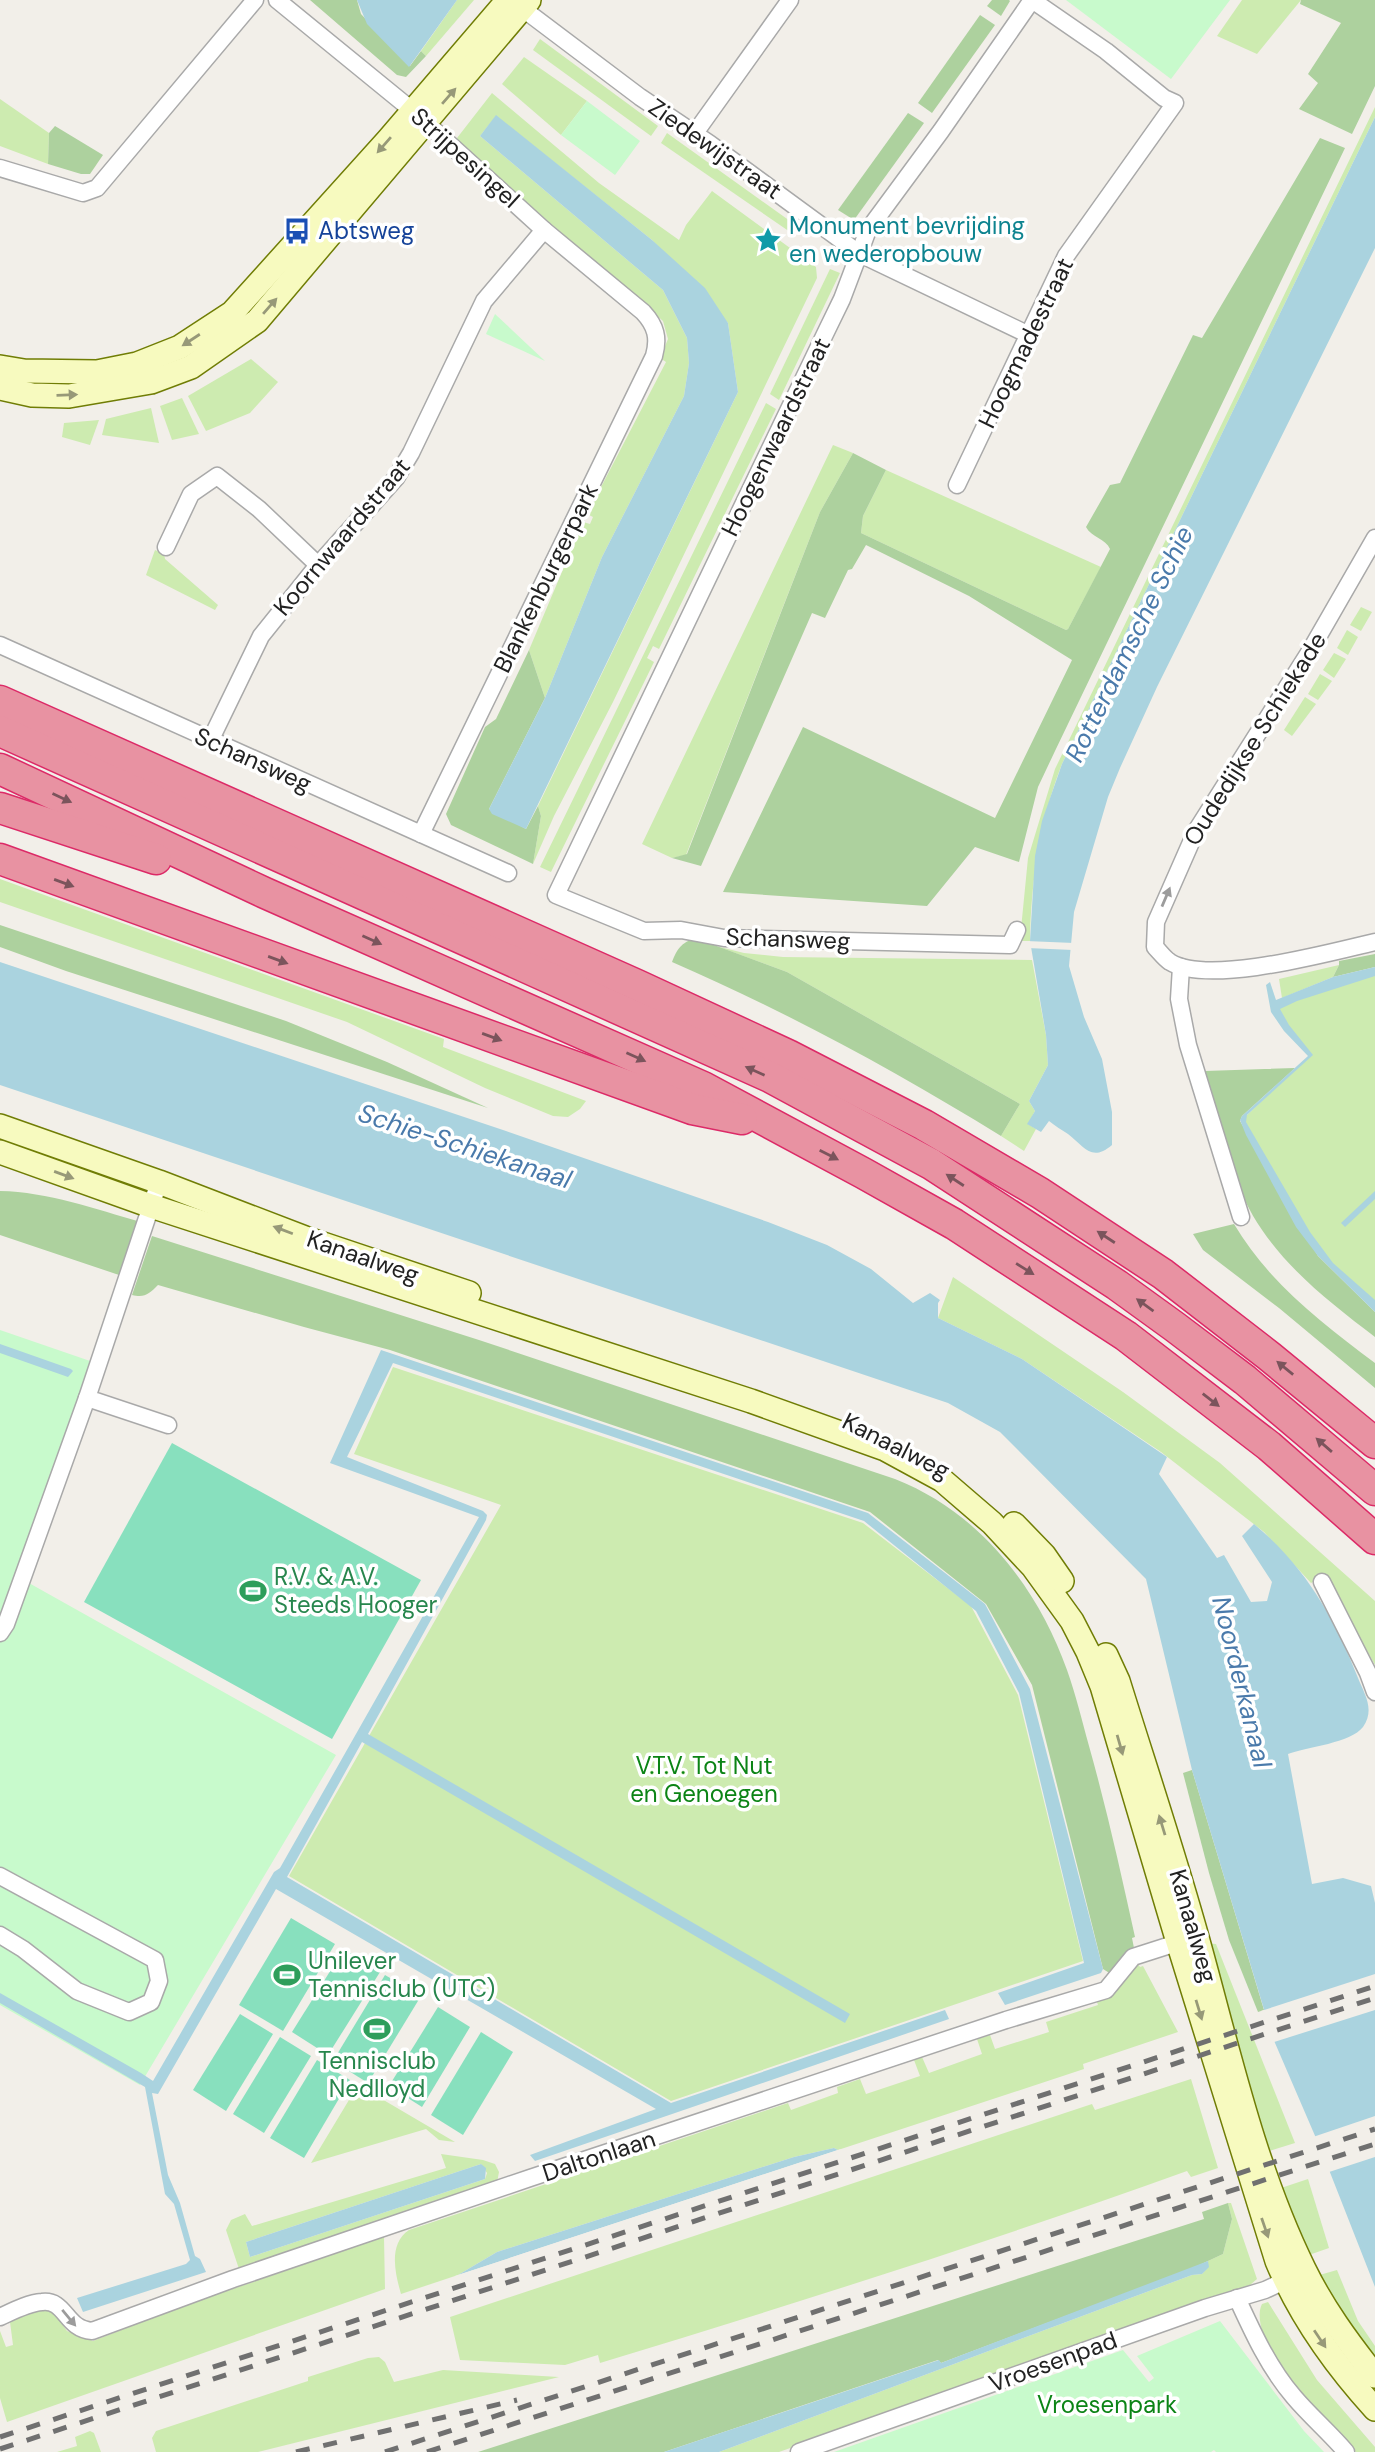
<svg xmlns="http://www.w3.org/2000/svg" width="1375" height="2452" font-family="'DM Sans',sans-serif">
	<style>
		.grass { fill: #cdebb0; fill-rule: evenodd }
		.forest { fill: #add19e }
		.park { fill: #c8facc }
		.pitch { fill: #88e0be }
		.water { fill: #aad3df }
		.pier { fill: #f2efe9 }
		.lines { fill: none; stroke-linecap: round; stroke-linejoin: round }
		.street-casing { stroke: #a9a9a9; stroke-width: 19 }
		.secondary-casing { stroke: #707d05; stroke-width: 26 }
		.highway-casing { stroke: #dc2a67; stroke-width: 33 }
		.street { stroke: #fff; stroke-width: 16 }
		.secondary { stroke: #f7fabf; stroke-width: 23 }
		.highway { stroke: #e892a2; stroke-width: 30 }
		.rail { stroke: #707070; stroke-width: 5; stroke-dasharray: 14 14; stroke-linecap: butt }
		.oneway { fill: #979978 }
		.oneway2 { fill: #7b545c }
		.oneway3 { fill: #9c9c9c }
		.labels { text-anchor: middle; stroke-width: 7; stroke-linejoin: round; paint-order: stroke }
		.street-label { font-size: 24px; fill: #222; stroke: #fff }
		.culture-label { font-size: 24px; fill: #0d838f; stroke: #fff; text-anchor: start }
		.transit-label { font-size: 24px; fill: #164399; stroke: #fff; text-anchor: start }
		.leisure-label { font-size: 24px; fill: #27864d; stroke: #fff; text-anchor: start }
		.park-label { font-size: 24px; fill: #0c8416; stroke: #fff }
		.water-label { font-size: 26px; font-style: italic; fill: #4a7aab; stroke: #fff }
	</style>
	<rect width="100%" height="100%" fill="#f2efe9"/>
	<!-- grass -->
	<g class="grass">
		<path d="M457 0H474L426 56 421 51Z"/>
		<path d="M1242 0H1301L1257 54 1217 36Z"/>
		<path d="M540 39 658 126 651 136 533 50Z"/>
		<path d="M524 57 587 101 561 135 502 84Z"/>
		<path d="M492 93 599 183 679 240 686 225 712 191 816 267 817 278 613 702 554 816 533 864 541 816 538 806 738 392 728 323 652 240 496 116 480 136 663 290 687 338 689 363 684 396 602 557 545 698 529 650 583 522 590 524 593 517 587 514 666 362 660 358 668 339 663 321 458 143 457 138Z"/>
		<path d="M0 99 49 133 48 164 0 146Z"/>
		<path d="M1375 107V117L1062 764C1040 820 1031 881 1030 941H1022L1020 939 1028 858 1055 769Z"/>
		<path d="M667 133 797 226 793 234 661 143Z"/>
		<path d="M830 269 840 273 779 400 770 394Z"/>
		<path d="M251 359 278 382 250 413 206 431 188 396Z"/>
		<path d="M182 398 199 434 172 440 160 406Z"/>
		<path d="M766 403 776 409 659 649 653 646 647 658 654 662 551 872 540 867Z"/>
		<path d="M151 408 159 443 102 435 106 419Z"/>
		<path d="M99 420 90 445 62 437 64 423Z"/>
		<path d="M833 445 853 453 820 512 686 855 672 858 642 844Z"/>
		<path d="M886 470 1101 567 1068 629 1066 630 861 533 863 516Z"/>
		<path d="M155 550 164 554 165 559 218 605 215 610 146 575Z"/>
		<path d="M1361 607 1372 612 1361 631 1350 625Z"/>
		<path d="M1347 630 1358 637 1348 655 1337 648Z"/>
		<path d="M1334 653 1346 659 1334 678 1323 670Z"/>
		<path d="M1320 674 1332 681 1318 700 1308 694Z"/>
		<path d="M1305 697 1316 704 1292 736 1284 730Z"/>
		<path d="M0 879 444 1039 443 1047 586 1101 580 1109 568 1117 553 1116 485 1088 347 1022 0 902Z"/>
		<path d="M716 946 744 953 783 957 1032 960 1046 1035 1048 1065 1029 1101 1035 1111 1028 1124 1036 1129 1024 1151 1001 1136 1020 1104 787 972Z"/>
		<path d="M1339 965 1333 977 1282 998 1279 979Z"/>
		<path d="M1375 974V1308L1322 1256 1243 1119 1310 1055 1276 1014 1281 1002Z"/>
		<path d="M953 1277 1123 1392 1220 1463 1375 1601V1665L1326 1579 1320 1578 1311 1583 1264 1532 1161 1452 1022 1359 938 1318Z"/>
		<path d="M393 1367 863 1523 971 1606 1018 1695 1083 1961 671 2101 289 1876 501 1505 354 1454Z"/>
		<path d="M1205 1943 1216 1944 1295 2143 1269 2151Z"/>
		<path d="M1138 1964 1140 1967 1143 1966 1178 2032 1083 2064 1084 2069 838 2150 834 2148 794 2157 497 2252 458 2275 401 2294C395 2273 388 2244 409 2230L788 2103 791 2110 838 2093 837 2087 860 2079 866 2094 920 2076 914 2060 922 2057 929 2073 982 2054 977 2039 990 2035 995 2049 1049 2032 1046 2022 1098 2005 1096 1999 1114 1993Z"/>
		<path d="M1191 2079 1218 2168 1191 2177 1187 2171C993 2241 797 2303 600 2363L598 2355 565 2365 460 2360 450 2317 1092 2104 1095 2110Z"/>
		<path d="M358 2085 455 2142 439 2140 426 2129 311 2163Z"/>
		<path d="M441 2154 483 2160 495 2164 499 2172 497 2183 239 2269 226 2230 231 2220 245 2214 252 2226 446 2168ZM481 2164 487 2173 485 2179 250 2257 246 2242Z"/>
		<path d="M1308 2179 1329 2248 1306 2256 1278 2189Z"/>
		<path d="M1228 2203H1231L1257 2279 1250 2285 779 2452H719L1192 2275 1202 2274 1208 2267V2261L1223 2254 1232 2219Z"/>
		<path d="M384 2237 385 2289 7 2422 0 2398V2331L6 2347 13 2345 10 2322C19 2312 38 2306 51 2308L67 2331 93 2341 180 2307Z"/>
		<path d="M1337 2270 1358 2321 1375 2346V2367L1316 2276Z"/>
		<path d="M1268 2302 1317 2380 1375 2447V2452H1356C1342 2438 1327 2424 1312 2410 1293 2391 1249 2330 1262 2304Z"/>
		<path d="M379 2357 385 2362 394 2382 443 2370 559 2377 258 2452H156L152 2438 156 2431 308 2381V2377L368 2358Z"/>
		<path d="M90 2431 94 2433 101 2452H57L77 2446 75 2437Z"/>
	</g>
	<!-- forest -->
	<g class="forest">
		<path d="M310 0H357L361 14 410 66 421 51 426 56 406 77 397 75Z"/>
		<path d="M992 0H1009L1010 1 1001 16 987 6Z"/>
		<path d="M1301 0H1375V86L1352 134 1299 109 1318 83 1308 74 1341 23 1300 4Z"/>
		<path d="M980 15 995 25 932 113 918 103Z"/>
		<path d="M908 113 924 123 854 220 838 210Z"/>
		<path d="M55 126 103 155 90 174H81L48 164 49 133Z"/>
		<path d="M1320 138 1345 148 1055 751 1038 787 1019 862 975 847 927 906 723 892 803 727 995 818 1072 660 969 596 866 545 852 569 848 570 825 618 812 613 701 866 672 858 687 854 820 512 853 453 886 470 863 516 861 533 1066 630 1068 629 1110 549C1106 539 1091 537 1086 527L1110 485 1120 483 1193 335 1202 338Z"/>
		<path d="M529 650 545 698 489 809 526 829 538 806 541 816 533 864 451 825 446 814 485 727 496 719Z"/>
		<path d="M0 925 286 1021 387 1062 488 1108 66 971 0 947Z"/>
		<path d="M695 938 787 972 1020 1104 1001 1136C896 1071 785 1011 672 962 677 949 681 943 695 938Z"/>
		<path d="M1375 954V967L1333 977 1339 965V961Z"/>
		<path d="M1295 1068 1242 1116 1240 1121 1318 1256 1375 1312V1337C1320 1295 1263 1251 1238 1184 1225 1148 1216 1109 1205 1071Z"/>
		<path d="M0 1191C48 1192 95 1209 141 1222L122 1276 0 1235Z"/>
		<path d="M1234 1224C1269 1283 1321 1322 1375 1363V1388L1279 1308 1203 1250 1193 1234Z"/>
		<path d="M152 1236 479 1340 895 1479C979 1512 1037 1586 1067 1670 1076 1695 1082 1721 1089 1746 1107 1810 1121 1873 1135 1937L1132 1938 1134 1948 1111 1974 1103 1969 1032 1685 986 1604 870 1512 390 1350 304 1327 158 1285C149 1294 145 1298 132 1295Z"/>
		<path d="M1192 1770 1264 2010 1258 2012 1229 1940 1209 1873 1183 1773Z"/>
		<path d="M1228 2203 1232 2219 1223 2254 1193 2268 941 2363 938 2360 664 2452H478L1204 2219 1202 2212Z"/>
	</g>
	<!-- park -->
	<g class="park">
		<path d="M1066 0H1230L1171 79Z"/>
		<path d="M587 101 640 141 615 175 561 135Z"/>
		<path d="M495 314 545 361 486 334Z"/>
		<path d="M0 1330 93 1362 20 1578 336 1755 140 2085 0 2005Z"/>
		<path d="M1220 2321 1304 2431 1324 2452H1216L1214 2450 1211 2452H834L1123 2350 1149 2382 1154 2378 1137 2356Z"/>
	</g>
	<!-- pitch -->
	<g class="pitch">
		<path d="M172 1443 421 1580 332 1739 84 1602Z"/>
		<path d="M291 1918 335 1944 283 2031 239 2005Z"/>
		<path d="M344 1949 380 1972 328 2055 292 2032Z"/>
		<path d="M385 1975 421 1996 368 2083 333 2061Z"/>
		<path d="M438 2007 470 2027 422 2107 389 2086Z"/>
		<path d="M240 2014 273 2034 226 2111 193 2090Z"/>
		<path d="M481 2032 513 2052 463 2135 431 2115Z"/>
		<path d="M280 2037 311 2056 264 2133 233 2114Z"/>
		<path d="M317 2060 350 2080 304 2158 270 2138Z"/>
	</g>
	<!-- water -->
	<g class="water">
		<path d="M357 0H457L409 67 367 24Z"/>
		<path d="M496 115 652 240 705 288 728 323 738 392 526 829 492 814 489 809 545 698 602 557 684 396 689 363 687 338 663 290 480 136Z"/>
		<path d="M1375 117V248L1157 687 1120 768 1108 797 1074 912 1069 966 1084 1017 1102 1059 1112 1112V1145C1091 1163 1084 1146 1068 1134 1062 1130 1055 1126 1049 1121L1041 1132 1027 1124 1035 1111 1029 1101 1048 1065 1046 1035 1030 941 1035 856 1042 821 1062 764Z"/>
		<path d="M0 962 506 1131 768 1222 827 1245 871 1269 913 1303 930 1293 940 1300 938 1303V1318L1022 1359 1167 1457 1159 1474 1217 1558 1224 1555 1251 1602 1267 1601 1272 1582 1242 1536 1254 1524C1304 1565 1335 1618 1358 1678 1365 1695 1375 1710 1363 1727 1351 1743 1307 1747 1288 1754L1312 1884 1343 1878 1371 1886 1375 1903V2287L1322 2152 1272 2036 1192 1770 1146 1579 1000 1432 948 1403 0 1085Z"/>
		<path d="M1375 967V976L1297 1001 1280 1009 1289 1025 1313 1055 1247 1115 1246 1122 1310 1232 1333 1263 1375 1300V1312L1318 1256 1296 1227 1246 1135 1240 1120 1242 1116 1308 1056 1284 1031 1271 1012 1266 985 1270 982 1276 1000 1333 977Z"/>
		<path d="M1375 1191V1199L1345 1227 1341 1223Z"/>
		<path d="M0 1344 71 1369 73 1371 68 1377 0 1353Z"/>
		<path d="M381 1350 868 1513 985 1604 1030 1689 1103 1969 1101 1973 1005 2005 998 1993 1084 1963 1019 1693 976 1611 864 1521 393 1363 347 1457 483 1511 487 1515 486 1520 368 1734 850 2014 845 2023 362 1742 287 1877 671 2103 945 2010 949 2019 535 2161 530 2155 656 2109 276 1889 158 2094 152 2093 168 2175 180 2203 195 2256 200 2259 206 2272 83 2312 77 2298 186 2264 190 2260 174 2204 165 2194 145 2087 0 2003V1993L141 2073 153 2081 274 1872 280 1868 479 1517 330 1463Z"/>
		<path d="M834 2148 838 2150 458 2275 497 2252 794 2157Z"/>
		<path d="M481 2164 486 2168 485 2179 250 2257 246 2242Z"/>
		<path d="M1208 2261 1209 2267 1202 2274 1192 2275 719 2452H664L939 2360 941 2363Z"/>
	</g>
	<!-- pier -->
	<g class="pier">
		<path d="M1026 941 1074 943 1073 950 1027 948Z"/>
		<path d="M1375 1974V2010L1271 2043 1261 2011Z"/>
		<path d="M1375 2116V2157L1326 2173 1310 2138Z"/>
		<path d="M841 2149 839 2153 459 2278 455 2276Z"/>
	</g>
	<g class="lines">
		<!-- street casing -->
		<g class="street-casing">
			<g id="street">
				<path d="M277 0 413 111 544 230 643 312C656 326 659 338 654 356L421 834"/>
				<path d="M514 2 640 97 710 144 860 254 1027 334"/>
				<path d="M695 133 790 0"/>
				<path d="M0 168 83 193 97 188 255 0"/>
				<path d="M957 485 1066 256 1175 103 1164 98 1106 51 1032 0"/>
				<path d="M1375 538 1310 651 1196 831 1156 922 1155 947C1160 952 1164 958 1170 962 1209 986 1331 952 1375 942"/>
				<path d="M166 547 191 494 217 476 259 509 318 565"/>
				<path d="M0 645 508 873"/>
				<path d="M210 741 261 636 318 565 396 478 411 453 484 301 544 230"/>
				<path d="M1017 930 1010 945 724 938 681 930 644 931 556 895 825 334 842 299 868 230 941 131 1032 0"/>
				<path d="M1181 967 1179 999 1188 1045 1241 1217"/>
				<path d="M159 1182 87 1398 168 1425"/>
				<path d="M1322 1582 1368 1673 1375 1692"/>
				<path d="M0 1633 6 1624 87 1398"/>
				<path d="M0 1876 155 1960 159 1981 151 2002 129 2012 77 1991 23 1949 0 1935"/>
				<path d="M1237 2298C1253 2333 1269 2368 1294 2397 1310 2416 1330 2433 1346 2452"/>
				<path d="M0 2317C13 2311 28 2303 42 2302 66 2299 65 2329 92 2331L233 2279 530 2178 1006 2020 1106 1990 1133 1957 1186 1940"/>
				<path d="M799 2452 1205 2308 1265 2290 1295 2276"/>
			</g>
		</g>
		<!-- secondary casing -->
		<g class="secondary-casing">
			<g id="secondary">
				<path d="M0 367 24 371 97 372 137 364 180 347 232 313 388 140 508 0"/>
				<path d="M0 388 32 395 69 396 151 382 191 367 257 321 529 0"/>
				<path d="M0 1126 159 1182 305 1238 469 1293"/>
				<path d="M0 1152 151 1206 751 1401 885 1449 942 1480 992 1523 1033 1567 1072 1621 1088 1652 1102 1686 1178 1942 1277 2261C1300 2316 1335 2365 1375 2409"/>
				<path d="M1014 1524 1044 1555 1062 1581"/>
				<path d="M1106 1655 1118 1681C1145 1768 1174 1854 1198 1941 1228 2049 1254 2168 1304 2269 1323 2308 1348 2342 1375 2376"/>
			</g>
		</g>
		<!-- highway casing -->
		<g class="highway-casing">
			<g id="highway">
				<path d="M0 701 637 985 788 1055 924 1125 1040 1193 1163 1274 1269 1356 1375 1443"/>
				<path d="M0 731 770 1077 931 1164 1117 1285 1175 1327 1245 1380 1375 1490"/>
				<path d="M0 769 265 893 703 1087 863 1173 954 1224 1126 1336 1269 1446 1375 1539"/>
				<path d="M0 808 156 859"/>
				<path d="M0 859 692 1109 742 1119"/>
			</g>
		</g>
		<!-- street -->
		<use href="#street" class="street"/>
		<!-- secondary -->
		<use href="#secondary" class="secondary"/>
		<!-- highway -->
		<use href="#highway" class="highway"/>
		<!-- rail -->
		<g class="rail">
			<path d="M0 2437 1375 1986"/>
			<path d="M0 2449 1375 1998"/>
			<path d="M296 2452 517 2400"/>
			<path d="M385 2452 1375 2129"/>
			<path d="M427 2452 1375 2144"/>
		</g>
	</g>
	<!-- one-way arrows -->
	<defs><path id="oneway-solid" d="M-6-.8H1V-3.2L6.5 0L1 3.2V.8H-6Z" transform="scale(1.75)"/></defs>
	<g class="oneway">
		<use href="#oneway-solid" transform="translate(449 96) rotate(-49)"/>
		<use href="#oneway-solid" transform="translate(384 145) rotate(131)"/>
		<use href="#oneway-solid" transform="translate(270 306) rotate(-49)"/>
		<use href="#oneway-solid" transform="translate(191 340) rotate(147)"/>
		<use href="#oneway-solid" transform="translate(67 395) rotate(-2)"/>
		<use href="#oneway-solid" transform="translate(64 1175) rotate(20)"/>
		<use href="#oneway-solid" transform="translate(283 1230) rotate(-159)"/>
		<use href="#oneway-solid" transform="translate(1120 1745) rotate(74)"/>
		<use href="#oneway-solid" transform="translate(1162 1825) rotate(-107)"/>
		<use href="#oneway-solid" transform="translate(1199 2010) rotate(73)"/>
		<use href="#oneway-solid" transform="translate(1265 2228) rotate(71)"/>
		<use href="#oneway-solid" transform="translate(1320 2339) rotate(56)"/>
	</g>
	<g class="oneway2">
		<use href="#oneway-solid" transform="translate(62 798) rotate(25)"/>
		<use href="#oneway-solid" transform="translate(64 883) rotate(20)"/>
		<use href="#oneway-solid" transform="translate(372 940) rotate(24)"/>
		<use href="#oneway-solid" transform="translate(278 960) rotate(20)"/>
		<use href="#oneway-solid" transform="translate(492 1037) rotate(20)"/>
		<use href="#oneway-solid" transform="translate(636 1057) rotate(24)"/>
		<use href="#oneway-solid" transform="translate(755 1071) rotate(-156)"/>
		<use href="#oneway-solid" transform="translate(829 1155) rotate(27)"/>
		<use href="#oneway-solid" transform="translate(955 1180) rotate(-147)"/>
		<use href="#oneway-solid" transform="translate(1106 1237) rotate(-147)"/>
		<use href="#oneway-solid" transform="translate(1025 1269) rotate(32)"/>
		<use href="#oneway-solid" transform="translate(1145 1305) rotate(-144)"/>
		<use href="#oneway-solid" transform="translate(1285 1368) rotate(-141)"/>
		<use href="#oneway-solid" transform="translate(1211 1400) rotate(38)"/>
		<use href="#oneway-solid" transform="translate(1324 1445) rotate(-139)"/>
	</g>
	<g class="oneway3">
		<use href="#oneway-solid" transform="translate(1166 897) rotate(-67)"/>
		<use href="#oneway-solid" transform="translate(69 2318) rotate(50)"/>
	</g>
	<!-- icons -->
	<defs>
		<g id="bus-bare" transform="scale(2.1)"><path d="M-5-6H5V4H4V6H2V4H-2V6H-4V4H-5ZM-3.5-4V0h7V-4ZM-3.5 1.2v1.5H-2V1.2ZM2 1.2v1.5H3.5V1.2Z" fill="#1a4fb4" stroke="#fff" stroke-width="2.5" paint-order="stroke"/></g>
		<g id="sight-bare" transform="scale(2.1)"><path d="M0-6L1.8-2.2L6-1.7L2.9 1.2L3.7 5.4L0 3.3L-3.7 5.4L-2.9 1.2L-6-1.7L-1.8-2.2Z" fill="#0f9aa8" stroke="#fff" stroke-width="2.5" paint-order="stroke"/></g>
		<g id="stadium-bare" transform="scale(2.1)"><path d="M0-5a6.5 5 0 1 0 0 10a6.5 5 0 1 0 0-10ZM-3.5-1.8h7v3.6h-7Z" fill="#2e9e5b" stroke="#fff" stroke-width="2.5" paint-order="stroke"/></g>
	</defs>
	<g fill-rule="evenodd">
		<use href="#bus-bare" x="297" y="231"/>
		<use href="#sight-bare" x="768" y="240"/>
		<use href="#stadium-bare" x="253" y="1591"/>
		<use href="#stadium-bare" x="287" y="1975"/>
		<use href="#stadium-bare" x="377" y="2029"/>
	</g>
	<g class="labels">
		<!-- street labels -->
		<g class="street-label">
			<text transform="translate(715 149) rotate(35)" y="8">Ziedewijstraat</text>
			<text transform="translate(465 158) rotate(42)" y="8">Strijpesingel</text>
			<text transform="translate(1026 343) rotate(-64)" y="8">Hoogmadestraat</text>
			<text transform="translate(776 437) rotate(-64)" y="8">Hoogenwaardstraat</text>
			<text transform="translate(342 537) rotate(-50)" y="8">Koornwaardstraat</text>
			<text transform="translate(546 578) rotate(-64)" y="8">Blankenburgerpark</text>
			<text transform="translate(1255 739) rotate(-58)" y="8">Oudedijkse Schiekade</text>
			<text transform="translate(253 760) rotate(24)" y="8">Schansweg</text>
			<text transform="translate(788 939) rotate(2)" y="8">Schansweg</text>
			<text transform="translate(363 1257) rotate(19)" y="8">Kanaalweg</text>
			<text transform="translate(896 1446) rotate(27)" y="8">Kanaalweg</text>
			<text transform="translate(1193 1926) rotate(74)" y="8">Kanaalweg</text>
			<text transform="translate(599 2156) rotate(-18)" y="8">Daltonlaan</text>
			<text transform="translate(1053 2362) rotate(-20)" y="8">Vroesenpad</text>
		</g>
		<!-- culture labels -->
		<g class="culture-label">
			<text x="789" y="234">Monument bevrijding<tspan x="789" dy="28">en wederopbouw</tspan></text>
		</g>
		<!-- transit labels -->
		<g class="transit-label">
			<text x="318" y="239">Abtsweg</text>
		</g>
		<!-- leisure labels -->
		<g class="leisure-label">
			<text x="274" y="1585">R.V. &amp; A.V.<tspan x="274" dy="28">Steeds Hooger</tspan></text>
			<text x="308" y="1969">Unilever<tspan x="308" dy="28">Tennisclub (UTC)</tspan></text>
			<text x="377" y="2069" text-anchor="middle">Tennisclub<tspan x="377" dy="28">Nedlloyd</tspan></text>
		</g>
		<!-- park labels -->
		<g class="park-label">
			<text x="704" y="1774">V.T.V. Tot Nut<tspan x="704" dy="28">en Genoegen</tspan></text>
			<text x="1107" y="2413">Vroesenpark</text>
		</g>
		<!-- water labels -->
		<g class="water-label">
			<text transform="translate(1129 644) rotate(-64)" y="9">Rotterdamsche Schie</text>
			<text transform="translate(465 1146) rotate(18)" y="9">Schie-Schiekanaal</text>
			<text transform="translate(1242 1682) rotate(76)" y="9">Noorderkanaal</text>
		</g>
	</g>
</svg>
